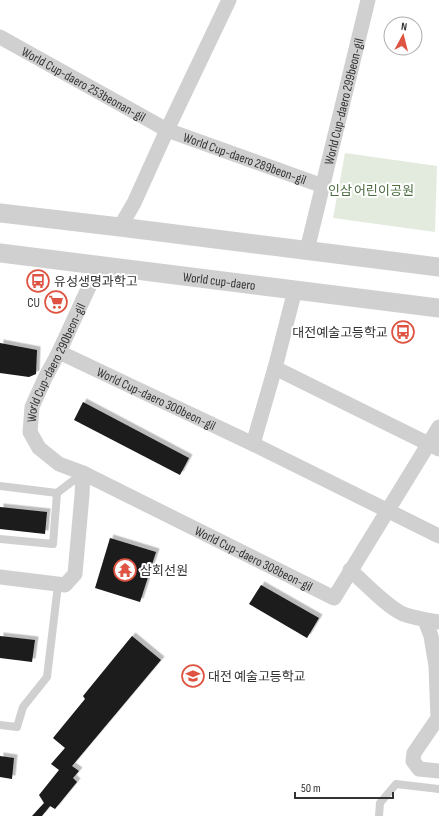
<svg xmlns="http://www.w3.org/2000/svg" width="439" height="816" font-family="'Sofia Sans Condensed','Noto Sans KR',sans-serif">
	<style>
		.green { fill: #e3ebdf }
		.building { fill: #1a1a1a; filter: url(#shadow) }
		.lines { fill: none; stroke-linecap: round; stroke-linejoin: round }
		.service { stroke: #d0d0d0; stroke-width: 8 }
		.minor { stroke: #d0d0d0; stroke-width: 15 }
		.tertiary { stroke: #d0d0d0; stroke-width: 19 }
		.labels { text-anchor: middle; stroke-width: 4; stroke-linejoin: round; paint-order: stroke }
		.street-label { font-size: 13px; fill: #333; stroke: #fff }
		.park-label { font-size: 13px; fill: #4d6d41; stroke: #fff }
		.poi-label { font-size: 13px; fill: #333; stroke: #fff; text-anchor: start }
	</style>
	<defs>
		<filter id="shadow"><feDropShadow dx="3.5" dy="-3.5" stdDeviation="0" flood-color="#0004"/></filter>
	</defs>
	<rect width="100%" height="100%" fill="#fff"/>
	<!-- green -->
	<path class="green" d="M345 153 437 166 435 232 333 218Z"/>
	<!-- building -->
	<g class="building">
		<path d="M0 343 37 350 36 374 29 377 0 373Z"/>
		<path d="M83 402 189 458 180 475 74 420Z"/>
		<path d="M0 507 47 512 45 534 0 529Z"/>
		<path d="M110 538 156 552 140 602 95 588Z"/>
		<path d="M261 585 319 618 307 638 249 604Z"/>
		<path d="M0 636 35 640 32 662 0 658Z"/>
		<path d="M132 636 161 660 72 766 79 771 73 778 77 782 55 809 50 806 42 816H32L44 803 39 795 59 770 51 764 65 748 53 738 85 699 83 696Z"/>
		<path d="M0 756 14 758 12 779 0 777Z"/>
	</g>
	<g class="lines">
		<!-- service -->
		<g class="service">
			<path d="M0 486 57 493 83 473"/>
			<path d="M0 539 53 544 57 493"/>
			<path d="M0 725 17 727 23 707 47 677 58 585"/>
			<path d="M379 816 380 803 396 784 439 789"/>
		</g>
		<!-- minor -->
		<g class="minor">
			<path id="s1" d="M0 37 167 130 323 186"/>
			<path d="M120 227 134 203 167 130 229 0"/>
			<path id="s2" d="M307 250 368 0"/>
			<path id="s3" d="M59 352 253 444 439 536"/>
			<path d="M275 368 439 449"/>
			<path d="M253 444 275 368 295 290"/>
			<path id="s4" d="M83 473 334 598 439 427"/>
			<path d="M350 570C364 582 386 606 403 614 414 618 427 620 439 622"/>
			<path id="s5" d="M0 577 65 585 75 574 82 495 83 473 59 464 39 448 30 432 32 407 45 378 59 352 99 265"/>
			<path d="M425 620 431 636 436 666 438 718 414 753 413 761 419 769 439 771"/>
		</g>
		<!-- tertiary -->
		<g class="tertiary">
			<path d="M0 213 120 227 439 267"/>
			<path id="s6" d="M0 253 439 308"/>
		</g>
	</g>
	<!-- icons -->
	<defs>
		<g id="bus-ring" transform="scale(1.15)"><circle r="9.5" fill="#fff" stroke="#de5341" stroke-width="1.5"/><path d="M-5-6H5V4H4V6H2V4H-2V6H-4V4H-5ZM-3.5-4V0h7V-4ZM-3.5 1.2v1.5H-2V1.2ZM2 1.2v1.5H3.5V1.2Z" fill="#de5341"/></g>
		<g id="supermarket-ring" transform="scale(1.15)"><circle r="9.5" fill="#fff" stroke="#de5341" stroke-width="1.5"/><path d="M-6-5.5h2.5l.6 2H6L4.5 2H-2.5L-4.4-4H-6ZM-1.5 3.2a1.3 1.3 0 1 0 .1 0ZM3 3.2a1.3 1.3 0 1 0 .1 0Z" fill="#de5341"/></g>
		<g id="temple-ring" transform="scale(1.15)"><circle r="9.5" fill="#fff" stroke="#de5341" stroke-width="1.5"/><path d="M0-6L5-2H3V0L6.5 2.5H4V6H1.5V3h-3V6H-4V2.5H-6.5L-3 0V-2H-5Z" fill="#de5341"/></g>
		<g id="school-ring" transform="scale(1.15)"><circle r="9.5" fill="#fff" stroke="#de5341" stroke-width="1.5"/><path d="M0-5L7-2L0 1L-7-2ZM-4 1L0 2.5L4 1V4Q0 6-4 4Z" fill="#de5341"/></g>
	</defs>
	<g fill-rule="evenodd">
		<use href="#bus-ring" x="38" y="281"/>
		<use href="#supermarket-ring" x="56" y="302"/>
		<use href="#bus-ring" x="403" y="332"/>
		<use href="#temple-ring" x="125" y="570"/>
		<use href="#school-ring" x="193" y="676"/>
	</g>
	<g class="labels">
		<!-- street labels -->
		<g class="street-label">
			<text dy="5" stroke="none"><textPath href="#s1" startOffset="96">World Cup-daero 253beonan-gil</textPath></text>
			<text dy="5" stroke="none"><textPath href="#s2" startOffset="153">World Cup-daero 299beon-gil</textPath></text>
			<text dy="5" stroke="none"><textPath href="#s1" startOffset="274">World Cup-daero 289beon-gil</textPath></text>
			<text dy="5" stroke="none"><textPath href="#s6" startOffset="221">World cup-daero</textPath></text>
			<text dy="5" stroke="none"><textPath href="#s5" startOffset="326">World Cup-daero 290beon-gil</textPath></text>
			<text dy="5" stroke="none"><textPath href="#s3" startOffset="108">World Cup-daero 300beon-gil</textPath></text>
			<text dy="5" stroke="none"><textPath href="#s4" startOffset="191">World Cup-daero 308beon-gil</textPath></text>
		</g>
		<!-- park labels -->
		<g class="park-label">
			<text x="371" y="195">인삼 어린이공원</text>
		</g>
		<!-- poi labels -->
		<g class="poi-label">
			<text x="54" y="286">유성생명과학고</text>
			<text x="40" y="307" text-anchor="end">CU</text>
			<text x="388" y="337" text-anchor="end">대전예술고등학교</text>
			<text x="140" y="575">삼회선원</text>
			<text x="208" y="681">대전 예술고등학교</text>
		</g>
	</g>
	<!-- north arrow -->
	<g transform="translate(403 36) rotate(7)"><circle r="19" fill="#ffffff" stroke="#adadad"/>
	<path d="M0-3L7 15L0 10L-7 15Z" fill="#de5341"/>
	<text y="-6" font-size="11" font-weight="bold" text-anchor="middle" fill="#333333">N</text>
	</g>
	<!-- scale -->
	<path d="M295 792v6h98v-6" fill="none" stroke="#333333" stroke-width="2"/>
	<text x="301" y="792" font-size="12" fill="#333333" stroke="#ffffff" stroke-width="3" paint-order="stroke">50 m</text>
</svg>
